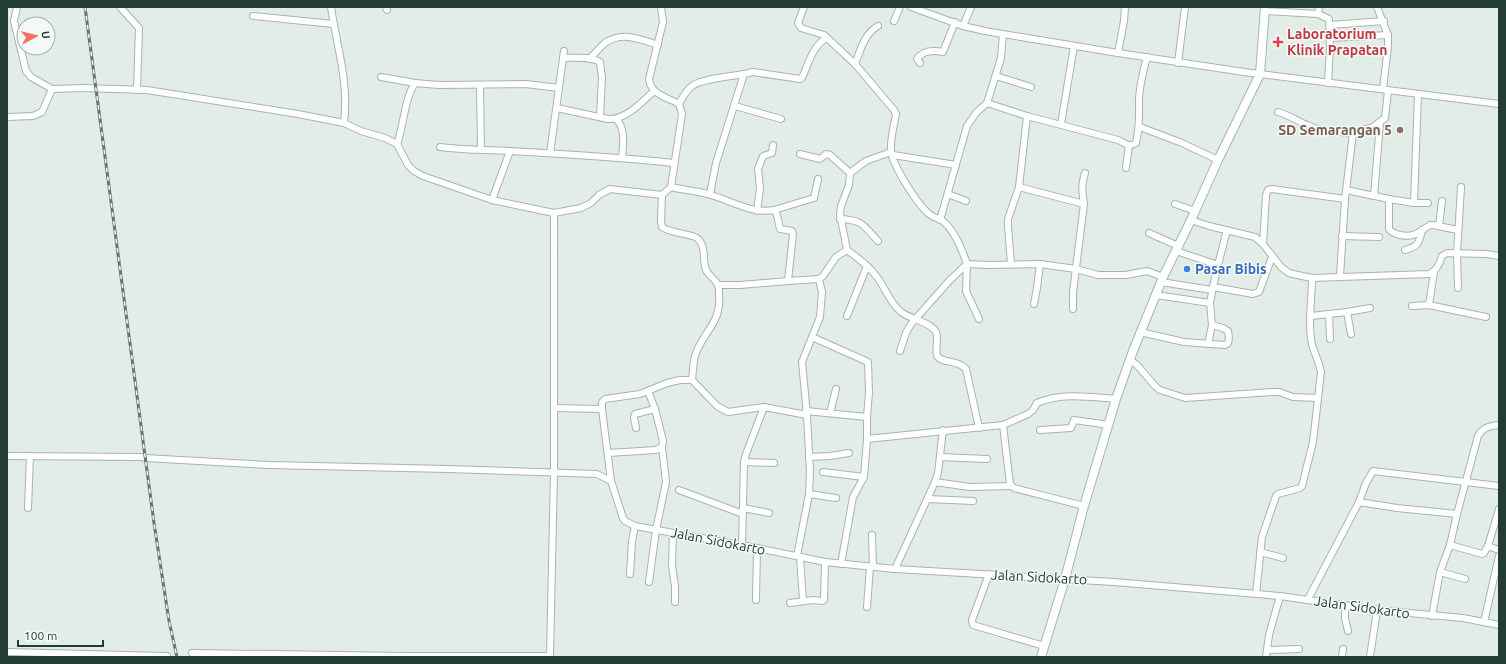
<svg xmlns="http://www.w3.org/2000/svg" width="1506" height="664" font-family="Ubuntu,sans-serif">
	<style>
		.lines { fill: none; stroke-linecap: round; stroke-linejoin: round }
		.street-casing { stroke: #a6b5ae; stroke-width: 8 }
		.secondary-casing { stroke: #a1b8ae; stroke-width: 10 }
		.street { stroke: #fff; stroke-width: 6 }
		.secondary { stroke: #fff; stroke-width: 8 }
		.rail-casing { stroke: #5e796f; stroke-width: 3 }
		.rail { stroke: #f4f9f6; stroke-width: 1.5; stroke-dasharray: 4.5; stroke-linecap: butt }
		.health-dot { fill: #e0444e; stroke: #f4f9f6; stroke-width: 1.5 }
		.education-dot { fill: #8d6e63; stroke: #f4f9f6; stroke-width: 1.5 }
		.shop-dot { fill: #3f7fe0; stroke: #f4f9f6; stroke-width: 1.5 }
		.labels { text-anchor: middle; stroke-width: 3; stroke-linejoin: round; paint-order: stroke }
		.health-label { font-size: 14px; font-weight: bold; fill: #be3a42; stroke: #f4f9f6; text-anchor: start }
		.education-label { font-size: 14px; font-weight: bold; fill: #785e54; stroke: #f4f9f6; text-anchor: end }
		.shop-label { font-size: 14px; font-weight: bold; fill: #366cbe; stroke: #f4f9f6; text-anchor: start }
		.street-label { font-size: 14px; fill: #233d34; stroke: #f4f9f6 }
	</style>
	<rect width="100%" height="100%" fill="#e3ede7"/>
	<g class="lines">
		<!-- street casing -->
		<g class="street-casing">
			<g id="street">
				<path d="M17 7 14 21 26 71 31 77 52 89"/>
				<path d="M120 7 139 28 137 90"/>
				<path d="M331 7C337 48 349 81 344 123"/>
				<path d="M386 7 387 10"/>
				<path d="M804 7 798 23 801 28 824 35 855 64 894 110 896 114C894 126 890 139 891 151 893 166 916 202 927 212 931 217 938 218 943 221 955 231 962 249 967 264L987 265 1040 264 1076 269 1098 275H1126L1147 271 1163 277"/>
				<path d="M911 7 963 26 985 31 1118 53 1244 72 1499 104"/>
				<path d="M1319 7 1318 14 1329 19 1330 48 1328 83"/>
				<path d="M1377 7 1388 35V46L1383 89"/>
				<path d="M1264 11 1318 14"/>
				<path d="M253 16 333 24"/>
				<path d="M894 21 900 7"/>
				<path d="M1330 25 1384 21"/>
				<path d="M963 26 971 7"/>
				<path d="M1329 38 1388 35"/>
				<path d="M1118 53 1124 21 1125 7"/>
				<path d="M563 58C574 58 590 56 600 62L602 78 600 117"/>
				<path d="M589 59C595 54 599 48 605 43 622 31 640 39 658 45"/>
				<path d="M920 63 917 59C923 50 933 50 943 52L955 22"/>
				<path d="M1178 63 1185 7"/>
				<path d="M855 64C861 49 864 34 878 26"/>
				<path d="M996 76 1031 87"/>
				<path d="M381 77 415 83"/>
				<path d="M480 85 481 150"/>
				<path d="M987 103 1027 116 1118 140C1124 143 1130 148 1136 143 1140 126 1139 114 1139 98 1140 84 1143 71 1147 57"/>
				<path d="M679 104C683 97 686 90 692 86 700 79 733 76 744 74"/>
				<path d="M735 106 781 119"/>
				<path d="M557 108 608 119C626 120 642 102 654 91"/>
				<path d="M1278 112C1289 115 1297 121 1307 125 1321 132 1337 132 1353 133"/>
				<path d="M7 117 33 116 42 112 52 89 83 88 147 90 298 114 344 123 361 131 385 138 397 144 408 165 414 171 423 176 492 200 554 213 581 208 591 203 599 195 610 189 662 195 671 187 682 114 679 104C667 97 651 95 649 79L663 22 661 7"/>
				<path d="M616 119C626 128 623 146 622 158"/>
				<path d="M1061 124 1074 46"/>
				<path d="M1140 127 1182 143 1218 160"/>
				<path d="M397 144C404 125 404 100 415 83L439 85 526 84 559 88"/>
				<path d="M440 147C463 150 487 150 510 151 565 154 619 157 674 163"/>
				<path d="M550 153 564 51"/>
				<path d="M800 154 820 159 826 154 830 155 850 173"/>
				<path d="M893 155 956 165"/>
				<path d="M1126 168 1129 145"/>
				<path d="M671 187C684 190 698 191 711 195 731 201 752 214 774 210L777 215 780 229 792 231 793 234 788 281 740 285H718"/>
				<path d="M1019 187 1084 204"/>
				<path d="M1346 190 1389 199V229C1392 233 1395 234 1400 235 1414 238 1419 232 1430 225H1433L1458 230"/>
				<path d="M710 194 716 163 744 74 753 72 800 79 802 78C809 63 812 46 827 38"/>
				<path d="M948 194 966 201"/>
				<path d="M662 195 661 221 662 227C672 234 689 233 697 238 707 246 702 261 706 270 709 276 715 279 718 285 719 287 719 291 719 294 722 324 702 332 695 356 693 363 693 372 692 380"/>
				<path d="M1374 196 1380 123"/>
				<path d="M1389 199 1414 203 1418 94"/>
				<path d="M492 200 510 151"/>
				<path d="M1414 203H1428"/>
				<path d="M1175 204 1195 211"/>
				<path d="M774 210 814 198 818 179"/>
				<path d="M757 211 760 188 758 169 763 156 772 153 773 145"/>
				<path d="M840 219C863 220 863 225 878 241"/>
				<path d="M940 220 967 126 976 113 987 103 1001 58 1003 34"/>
				<path d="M1191 220 1209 226 1255 237 1263 244 1281 267 1289 273 1302 276 1312 278 1429 274C1437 271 1440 263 1442 256L1447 253 1487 254 1499 256"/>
				<path d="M1439 226 1442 201"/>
				<path d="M1149 233 1178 246"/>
				<path d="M1342 236 1379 237"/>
				<path d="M1263 244 1266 195 1268 190 1272 189 1345 199"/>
				<path d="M847 250 840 214 841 206 849 185 850 173 866 161 891 152"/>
				<path d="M1405 250C1419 246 1419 243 1422 230"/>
				<path d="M1176 251 1218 265 1213 287 1253 294 1259 292 1272 257"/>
				<path d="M967 264 966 291 979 319"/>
				<path d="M1011 264 1008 226V219L1019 187 1027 116"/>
				<path d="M1218 265 1227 230"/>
				<path d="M1340 276 1345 199 1353 133 1373 127 1385 118 1388 91"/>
				<path d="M788 281 819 279"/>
				<path d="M1161 282 1212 290"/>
				<path d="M1458 288 1457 253 1461 187"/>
				<path d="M1156 295 1210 303"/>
				<path d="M1034 304 1037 288 1040 264"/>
				<path d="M1429 305 1434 272"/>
				<path d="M1412 306 1429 305 1486 317"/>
				<path d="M1073 309V292L1084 204C1082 191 1081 186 1085 173"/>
				<path d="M1347 312 1370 308"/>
				<path d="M1329 314 1347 312 1351 334"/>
				<path d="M847 316 867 266"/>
				<path d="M1311 316 1329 314 1330 339"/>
				<path d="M1140 332 1184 342 1225 345C1230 344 1229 336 1228 331L1223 328 1212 325"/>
				<path d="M812 337 868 362 869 392 867 417V439L864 477 853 497 841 564"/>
				<path d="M1208 344 1212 325 1210 303 1213 287"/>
				<path d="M900 351 906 333 911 324 949 281 967 264"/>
				<path d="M1130 360 1137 365 1155 386 1160 390 1185 398 1273 392H1279L1293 397 1318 398"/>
				<path d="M554 408 602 409"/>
				<path d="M806 411 867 417"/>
				<path d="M830 413 836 389"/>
				<path d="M807 415 764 407 728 412 717 406 692 380H680L667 383 640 394 605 399 602 402V409L611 481 623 518 625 521 635 526 757 548 825 562 895 569 1114 582 1280 596 1377 610 1463 618 1499 625"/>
				<path d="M1003 425 1010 484 1014 488 1084 506"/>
				<path d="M636 428 634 418 635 414 655 409"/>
				<path d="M1040 430 1071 428 1074 420 1109 425"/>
				<path d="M867 439 1003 425 1028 414 1033 410 1037 403C1061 392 1091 397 1116 399"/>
				<path d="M608 453 656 450 662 447 663 441 655 409 648 391"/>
				<path d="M7 456 141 457"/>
				<path d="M809 457 830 456 849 453"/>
				<path d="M940 457 987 459"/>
				<path d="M145 458 269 465 448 469 597 474 611 481"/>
				<path d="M744 462 774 463"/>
				<path d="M823 472 864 477"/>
				<path d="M935 482 970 487 1011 486"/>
				<path d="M679 490 743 514"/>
				<path d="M809 494 836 498"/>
				<path d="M928 499 973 501"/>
				<path d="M1359 502 1397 508 1457 514"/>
				<path d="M28 508 30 456"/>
				<path d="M743 508 769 513"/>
				<path d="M673 533 672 566 675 586V602"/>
				<path d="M872 535 873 567"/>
				<path d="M1450 545 1482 554 1484 553 1488 546 1499 509"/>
				<path d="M742 546 744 462 746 454 764 407"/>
				<path d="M1488 546 1499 550"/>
				<path d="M1260 552 1283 558"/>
				<path d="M797 556 809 494 810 471 807 415 802 362 820 317 822 292 819 279 823 276 836 257 847 250C858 258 869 266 877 277 886 289 889 302 901 312 910 319 931 322 936 332 939 338 935 348 937 356 943 364 957 359 966 369L979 428"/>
				<path d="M800 557 803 601"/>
				<path d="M895 569 935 482 938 473 943 430"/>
				<path d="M1440 572 1465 579"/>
				<path d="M630 574 632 541 635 526"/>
				<path d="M989 574 972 620 973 625 1044 646"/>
				<path d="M649 582 656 530 666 482 662 447"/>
				<path d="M1256 594 1262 537 1276 496 1278 494 1300 488 1302 486 1313 442 1321 372C1319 361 1316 357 1313 348 1307 330 1312 297 1312 278"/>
				<path d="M1308 599 1359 502 1366 483 1373 471 1499 486"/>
				<path d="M756 600 757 548"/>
				<path d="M790 603 813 600 822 601 824 600 825 562"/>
				<path d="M1345 605V618L1348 631"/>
				<path d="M867 607 870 567"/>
				<path d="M1432 616 1440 572 1450 545 1457 514 1478 436C1483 427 1490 426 1499 425"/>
				<path d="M1484 622 1499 556"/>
				<path d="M1267 650 1299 649"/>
				<path d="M7 652 167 656"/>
				<path d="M192 653 407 656H550"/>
				<path d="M550 657 554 472V213"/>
				<path d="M1266 657 1269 635 1280 596"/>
				<path d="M1342 657 1343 649"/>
				<path d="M1370 657 1377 610"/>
			</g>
		</g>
		<!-- secondary casing -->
		<g class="secondary-casing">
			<path id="secondary" d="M1041 657 1065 579 1084 506 1116 399 1133 351 1163 277 1191 220 1218 160 1260 74 1265 7"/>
		</g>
		<!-- street -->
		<use href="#street" class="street"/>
		<!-- secondary -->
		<use href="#secondary" class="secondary"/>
		<!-- rail casing -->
		<g class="rail-casing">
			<path id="rail" d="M85 7 154 523 169 621 177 657"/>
		</g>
		<!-- rail -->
		<use href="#rail" class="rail"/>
	</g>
	<!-- markers -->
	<path class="health-dot" d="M1276 36h4v4h4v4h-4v4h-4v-4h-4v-4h4z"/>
	<circle class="education-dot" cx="1400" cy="130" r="4"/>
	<circle class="shop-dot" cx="1187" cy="269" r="4"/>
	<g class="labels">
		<!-- health labels -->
		<g class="health-label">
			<text x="1287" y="39">Laboratorium<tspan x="1287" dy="16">Klinik Prapatan</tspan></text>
		</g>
		<!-- education labels -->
		<g class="education-label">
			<text x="1392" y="135">SD Semarangan 5</text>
		</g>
		<!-- shop labels -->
		<g class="shop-label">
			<text x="1195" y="274">Pasar Bibis</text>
		</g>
		<!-- street labels -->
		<g class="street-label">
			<text transform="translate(718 541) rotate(11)" y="5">Jalan Sidokarto</text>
			<text transform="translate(1039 577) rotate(3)" y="5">Jalan Sidokarto</text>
			<text transform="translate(1362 607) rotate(8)" y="5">Jalan Sidokarto</text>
		</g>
	</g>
	<!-- border -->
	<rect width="1506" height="664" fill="none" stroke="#233d34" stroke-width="16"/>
	<!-- north arrow -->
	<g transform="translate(36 36) rotate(83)"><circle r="19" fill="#f4f9f6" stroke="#a0aea8"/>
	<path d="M0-3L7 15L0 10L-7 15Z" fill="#ef735f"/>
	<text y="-6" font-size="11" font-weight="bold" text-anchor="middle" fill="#233d34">U</text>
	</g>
	<!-- scale -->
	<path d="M18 640v6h85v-6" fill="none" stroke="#233d34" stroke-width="2"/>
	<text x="24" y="640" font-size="12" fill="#233d34" stroke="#f4f9f6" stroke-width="3" paint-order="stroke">100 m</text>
</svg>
